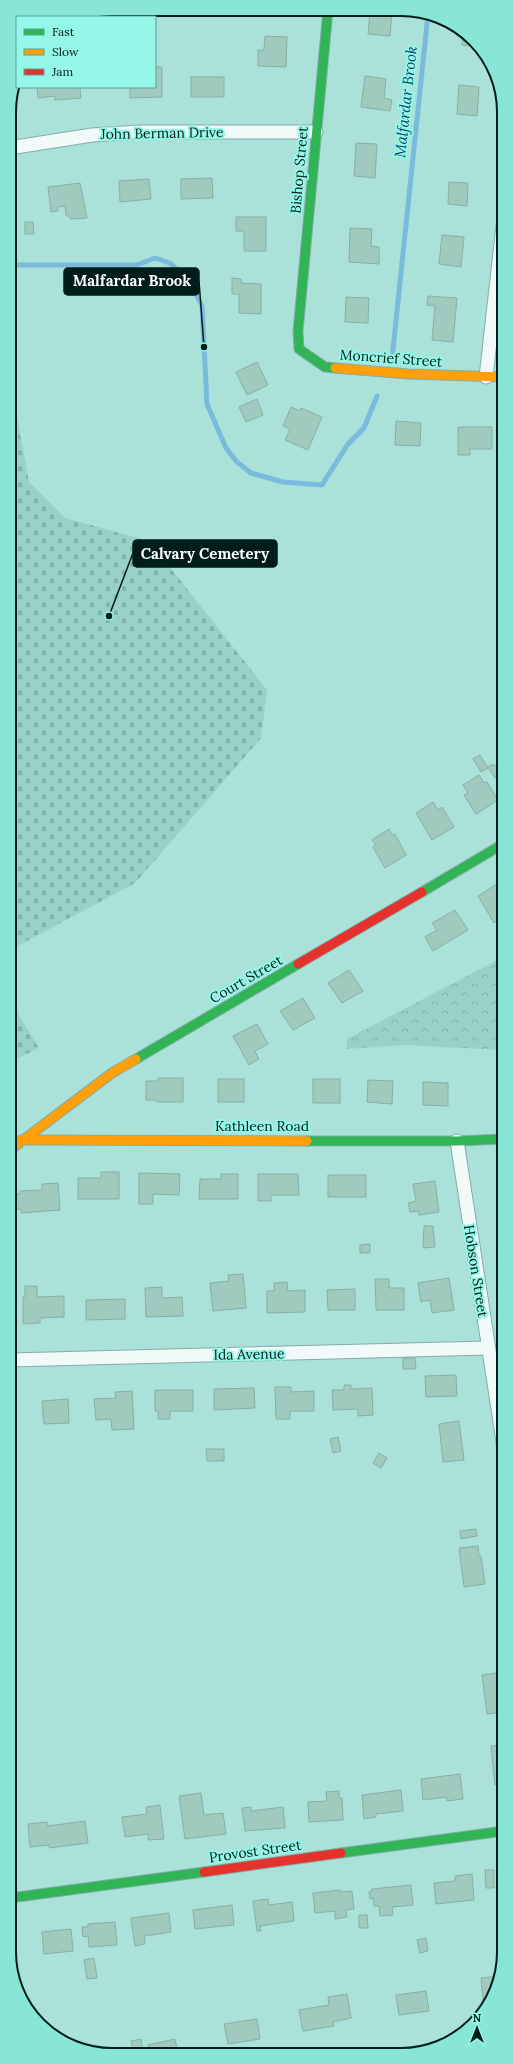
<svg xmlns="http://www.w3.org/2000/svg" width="513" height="2064" font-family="Lora,serif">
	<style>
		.forest { fill: url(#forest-crowns) }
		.cemetery { fill: url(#cemetery-stones) }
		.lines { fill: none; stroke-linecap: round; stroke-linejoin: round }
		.stream { stroke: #79badd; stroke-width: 5 }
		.building { fill: #a1cabf; stroke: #87b0a5 }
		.street-casing { stroke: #81aea8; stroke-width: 15 }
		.fast-casing { stroke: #81aea8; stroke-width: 11 }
		.slow-casing { stroke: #81aea8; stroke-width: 11 }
		.jam-casing { stroke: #81aea8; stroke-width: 11 }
		.street { stroke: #f2faf9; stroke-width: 13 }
		.fast { stroke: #30b455; stroke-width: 9 }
		.slow { stroke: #ff9f0a; stroke-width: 9 }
		.jam { stroke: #e5322d; stroke-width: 9 }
		.labels { text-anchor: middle; stroke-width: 4; stroke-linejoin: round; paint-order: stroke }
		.street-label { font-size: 14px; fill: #001d19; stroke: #94f7e7 }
		.water-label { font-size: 15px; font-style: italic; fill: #0a4265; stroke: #94f7e7 }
		.rim { fill: none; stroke: #001d19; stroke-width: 2 }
		.leader { fill: none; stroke: #001d19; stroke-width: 1.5 }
		.callout-dot { fill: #001d19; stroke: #94f7e7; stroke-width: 1.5 }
		.callout { fill: #001d19; stroke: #001d19; stroke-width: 1.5 }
		.callout-label { font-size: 15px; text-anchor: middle; font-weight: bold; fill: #fff }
	</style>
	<defs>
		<pattern id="forest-crowns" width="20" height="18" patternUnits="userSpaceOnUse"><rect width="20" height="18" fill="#98d1c8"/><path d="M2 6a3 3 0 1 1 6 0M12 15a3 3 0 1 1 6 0" fill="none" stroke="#81b3ab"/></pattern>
		<pattern id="cemetery-stones" width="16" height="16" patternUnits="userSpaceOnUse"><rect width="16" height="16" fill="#98d1c8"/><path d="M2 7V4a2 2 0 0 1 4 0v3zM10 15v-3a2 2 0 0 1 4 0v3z" fill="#81b3ab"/></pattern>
	</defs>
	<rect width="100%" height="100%" fill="#aae1d8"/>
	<!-- forest -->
	<path class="forest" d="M503 957V1050L404 1045 347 1049V1039Z"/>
	<!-- cemetery -->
	<g class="cemetery">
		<path d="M9 375 29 482 65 518 149 541 267 690 261 738 135 883 10 950Z"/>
		<path d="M10 1001 39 1048 10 1062Z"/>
	</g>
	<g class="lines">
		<!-- stream -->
		<g class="stream">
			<path d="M9 265H137L155 258 170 263 190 282 202 306 207 404 226 448 237 462 251 473 283 482 322 485 348 444 364 428 377 396"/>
			<path d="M392 359 428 14"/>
		</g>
	</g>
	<!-- building -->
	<g class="building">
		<path d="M370 11H392L390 36 368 34Z"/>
		<path d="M463 34 474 39 479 47 462 45Z"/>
		<path d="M265 36 287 37 286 67 258 66V50H264Z"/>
		<path d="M155 67H162V97L130 98V87H155Z"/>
		<path d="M365 76 386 79 384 98 392 100 390 111 361 107Z"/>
		<rect x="191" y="77" width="33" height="20"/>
		<path d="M459 85 479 87 477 116 457 114Z"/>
		<path d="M37 87H80L81 98 55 100V96L38 98Z"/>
		<path d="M356 143 377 144 375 178 354 176Z"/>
		<path d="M212 178 213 198 181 199V179Z"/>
		<path d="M149 179 151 199 120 202 119 181Z"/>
		<path d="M449 182 468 183 467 206 448 204Z"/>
		<path d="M80 183 87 218 71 219 70 216H66L65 206 58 207V211L51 212 48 187Z"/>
		<path d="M236 217H266V251H244V231H236Z"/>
		<path d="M25 222H33L34 234H25Z"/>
		<path d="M350 228 372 229 371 246 379 247V264L349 262Z"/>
		<path d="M442 235 464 237 461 267 439 264Z"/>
		<path d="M232 278 241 279V283L261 284V314L239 313V294H232Z"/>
		<path d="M428 296 457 298 453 342 432 340 435 306 427 305Z"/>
		<path d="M346 297 369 298 368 323 345 322Z"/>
		<path d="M257 362 268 385 247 395 236 372Z"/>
		<path d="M257 399 263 415 246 422 239 407Z"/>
		<path d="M291 407 300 411 301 408 322 417 308 450 285 440 290 429 283 426Z"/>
		<path d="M396 421 421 423 420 446 395 445Z"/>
		<path d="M458 427H492V449H470V455H458Z"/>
		<path d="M480 755 488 768 481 772 473 759Z"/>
		<path d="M493 764 495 766 497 764 502 773 495 778 488 767Z"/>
		<path d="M479 775 484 783 487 782 498 800 476 814 464 795 468 793 463 785Z"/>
		<path d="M433 802 438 810 442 807 454 827 432 840 416 813Z"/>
		<path d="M389 829 392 835 395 834 406 855 385 868 373 847 376 845 372 840Z"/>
		<path d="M499 883 503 890V917L494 923 478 896Z"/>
		<path d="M455 910 468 930 433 951 425 937 437 930 432 923Z"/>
		<path d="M349 970 363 991 342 1003 328 983Z"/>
		<path d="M303 998 315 1018 293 1030 280 1011Z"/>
		<path d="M257 1024 268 1044 255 1051 259 1059 249 1065 233 1036Z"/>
		<path d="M158 1078H183V1102H157L156 1100H146V1081H158Z"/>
		<rect x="218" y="1079" width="26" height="23"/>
		<rect x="313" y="1079" width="27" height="24"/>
		<path d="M368 1080 393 1081 392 1104 367 1102Z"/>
		<path d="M423 1082 448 1083V1106L423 1105Z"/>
		<path d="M498 1083H503V1106H497Z"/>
		<path d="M101 1172H119V1199H78V1178H101Z"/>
		<path d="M139 1173 180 1174 179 1195 153 1194V1204H139Z"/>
		<path d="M221 1174H238V1199H199L200 1179H221Z"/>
		<path d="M258 1174H298L299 1195H271V1201H258Z"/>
		<rect x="328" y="1175" width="38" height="22"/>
		<path d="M435 1181 439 1212 419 1215V1211L410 1212 408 1203 416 1201 413 1184Z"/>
		<path d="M58 1183 60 1210 21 1213V1209L13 1210 12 1194H20V1191L42 1190V1184Z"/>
		<path d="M424 1226H433L435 1247 423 1248Z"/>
		<path d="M370 1244V1253H360V1245Z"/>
		<path d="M243 1274 246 1308 213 1311 210 1283 229 1281 228 1275Z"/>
		<path d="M449 1278 454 1310 432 1313 430 1300 421 1302 418 1283Z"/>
		<path d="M375 1279H389V1288H404V1310H376Z"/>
		<path d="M287 1282 288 1291 305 1290V1312L267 1313V1291H274V1283Z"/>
		<path d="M25 1286H37V1297L64 1296V1317L40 1318V1323L23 1324V1297H25Z"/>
		<path d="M162 1287V1298L182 1297 183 1316 146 1317 145 1288Z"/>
		<path d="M355 1289V1310H328L327 1290Z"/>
		<path d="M125 1299V1319L86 1320V1300Z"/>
		<path d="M403 1358H415L416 1369H403Z"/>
		<path d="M456 1375 457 1396 426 1397 425 1376Z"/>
		<path d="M344 1385H351V1389L372 1388 373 1415 358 1416V1409L333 1410 332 1390H344Z"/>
		<path d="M275 1387H291V1392L314 1391V1411H290V1419H276Z"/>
		<path d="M254 1388 255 1408 214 1410V1389Z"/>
		<path d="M155 1390H193V1411H170V1419H158V1411H155Z"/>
		<path d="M132 1391 134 1429 112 1430 111 1419 96 1420 94 1399 116 1398 115 1392Z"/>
		<path d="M10 1397H12L13 1431H10Z"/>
		<path d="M68 1399 69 1423 44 1424 42 1401Z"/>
		<path d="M459 1421 464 1460 443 1462 439 1424Z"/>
		<path d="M338 1437 341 1451 333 1453 330 1439Z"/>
		<path d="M206 1449H224V1461H207Z"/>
		<path d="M379 1453 387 1458 381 1468 373 1463Z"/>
		<path d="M476 1529 477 1536 461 1539 460 1531Z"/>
		<path d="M478 1546 479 1556H481L485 1584 464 1587 459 1548Z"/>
		<path d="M502 1672 504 1712 487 1714 482 1675Z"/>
		<path d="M504 1745V1784L495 1785 491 1746Z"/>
		<path d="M460 1774 463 1799 447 1801V1797L423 1800 421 1779Z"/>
		<path d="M401 1790 403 1811 376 1814V1817L364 1819 362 1795Z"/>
		<path d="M339 1791V1798H342L343 1820 309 1822 308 1802 327 1801 326 1792Z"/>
		<path d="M201 1793 204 1815 223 1813 226 1834 185 1839 179 1796Z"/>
		<path d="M160 1805 164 1839 148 1840V1834L125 1837 122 1817 147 1814 146 1807Z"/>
		<path d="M251 1807V1811L283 1807 285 1828 245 1831 242 1808Z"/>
		<path d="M85 1821 88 1843 49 1848V1845L30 1847 28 1824 47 1822 48 1826Z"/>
		<path d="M504 1868V1889H502L499 1869Z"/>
		<path d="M485 1870H494V1888H486Z"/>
		<path d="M472 1874 474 1900 436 1904 434 1883 455 1881V1876Z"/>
		<path d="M411 1885 413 1905 392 1907 393 1915 380 1916 379 1906H374L373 1898 370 1899 369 1892 372 1891V1889Z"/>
		<path d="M340 1890V1892L352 1891 354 1909 346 1910 347 1917 335 1919V1911L315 1913 313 1893Z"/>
		<path d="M268 1899 269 1905 292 1902 294 1921 260 1926 261 1931H257L253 1901Z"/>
		<path d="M232 1905 234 1925 195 1929 193 1910Z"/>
		<path d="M169 1913 171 1932 144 1936 145 1944 135 1946 131 1918Z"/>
		<path d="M359 1915H367L368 1928H359Z"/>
		<path d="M115 1922 117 1945 89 1947 88 1936 83 1937 82 1927H88V1924Z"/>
		<path d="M71 1929 73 1951 44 1954 42 1932Z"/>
		<path d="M426 1938 428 1951 420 1953 417 1940Z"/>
		<path d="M94 1958 97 1978 87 1979 84 1960Z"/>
		<path d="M500 1976 496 1992 491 1999 483 2000 481 1978Z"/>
		<path d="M426 1991 429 2011 399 2015 396 1995Z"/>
		<path d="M347 1994 351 2018 333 2022 334 2026 303 2031 299 2010 329 2005 328 1997Z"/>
		<path d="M257 2019 260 2039 228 2044 224 2024Z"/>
		<path d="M141 2039 143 2053H133L131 2041Z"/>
		<path d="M175 2039 178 2053H150L148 2045Z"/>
	</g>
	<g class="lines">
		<!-- street casing -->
		<g class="street-casing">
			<g id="street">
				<path d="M9 148 92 135 140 132H316"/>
				<path d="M486 377 503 226"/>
				<path d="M457 1141 504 1448"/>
				<path d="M10 1360 488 1348"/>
			</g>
		</g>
		<!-- fast casing -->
		<g class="fast-casing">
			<g id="fast">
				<path d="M328 10 298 331 299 349 325 367 335 368"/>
				<path d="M422 892 503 844"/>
				<path d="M136 1059 298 964"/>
				<path d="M307 1141H457L503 1139"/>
				<path d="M341 1853 504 1831"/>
				<path d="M10 1898 204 1872"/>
			</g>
		</g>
		<!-- slow casing -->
		<g class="slow-casing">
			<g id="slow">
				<path d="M335 368 408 374 503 377"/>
				<path d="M21 1140 307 1141"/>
				<path d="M10 1150 112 1073 136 1059"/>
			</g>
		</g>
		<!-- jam casing -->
		<g class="jam-casing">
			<g id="jam">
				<path d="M298 964 422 892"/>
				<path d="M204 1872 341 1853"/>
			</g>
		</g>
		<!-- street -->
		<use href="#street" class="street"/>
		<!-- fast -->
		<use href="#fast" class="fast"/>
		<!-- slow -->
		<use href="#slow" class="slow"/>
		<!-- jam -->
		<use href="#jam" class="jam"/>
	</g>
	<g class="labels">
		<!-- street labels -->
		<g class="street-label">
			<text transform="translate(162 133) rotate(-1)" y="5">John Berman Drive</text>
			<text transform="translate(299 170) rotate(-85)" y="5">Bishop Street</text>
			<text transform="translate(391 358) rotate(4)" y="5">Moncrief Street</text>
			<text transform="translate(246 979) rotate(-30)" y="5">Court Street</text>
			<text x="262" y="1131">Kathleen Road</text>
			<text transform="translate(476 1271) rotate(81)" y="5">Hobson Street</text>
			<text transform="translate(249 1354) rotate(-1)" y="5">Ida Avenue</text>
			<text transform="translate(255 1851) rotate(-8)" y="5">Provost Street</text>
		</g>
		<!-- water labels -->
		<g class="water-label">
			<text transform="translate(406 102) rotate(-84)" y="5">Malfardar Brook</text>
		</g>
	</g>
	<!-- crop -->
	<path d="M0 0H513V2064H0ZM112 16H401A96 96 0 0 1 497 112V1952A96 96 0 0 1 401 2048H112A96 96 0 0 1 16 1952V112A96 96 0 0 1 112 16Z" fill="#88e6d7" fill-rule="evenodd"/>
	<path class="rim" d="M112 16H401A96 96 0 0 1 497 112V1952A96 96 0 0 1 401 2048H112A96 96 0 0 1 16 1952V112A96 96 0 0 1 112 16Z"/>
	<!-- callouts -->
	<path class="leader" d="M204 347L199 281M109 616L133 553"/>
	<g class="callout-dot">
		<circle cx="204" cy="347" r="4"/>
		<circle cx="109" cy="616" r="4"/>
	</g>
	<g class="callout">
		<rect x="64" y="268" width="135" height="27" rx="4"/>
		<rect x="133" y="540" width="144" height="27" rx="4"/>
	</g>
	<g class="callout-label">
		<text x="132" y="286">Malfardar Brook</text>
		<text x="205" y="559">Calvary Cemetery</text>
	</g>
	<!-- legend -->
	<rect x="16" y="16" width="140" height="72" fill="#94f7e7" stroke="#59a095"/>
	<rect x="24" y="29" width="20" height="6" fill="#30b455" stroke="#59a095"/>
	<text x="52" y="36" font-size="12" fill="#001d19">Fast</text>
	<rect x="24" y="49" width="20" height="6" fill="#ff9f0a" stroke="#59a095"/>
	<text x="52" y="56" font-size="12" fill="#001d19">Slow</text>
	<rect x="24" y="69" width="20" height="6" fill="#e5322d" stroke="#59a095"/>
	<text x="52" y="76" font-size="12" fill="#001d19">Jam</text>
	<!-- north arrow -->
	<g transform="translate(477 2028)" stroke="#94f7e7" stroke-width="3" paint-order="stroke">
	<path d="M0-3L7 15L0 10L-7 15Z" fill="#001d19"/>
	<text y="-6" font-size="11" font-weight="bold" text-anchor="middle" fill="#001d19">N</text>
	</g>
</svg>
